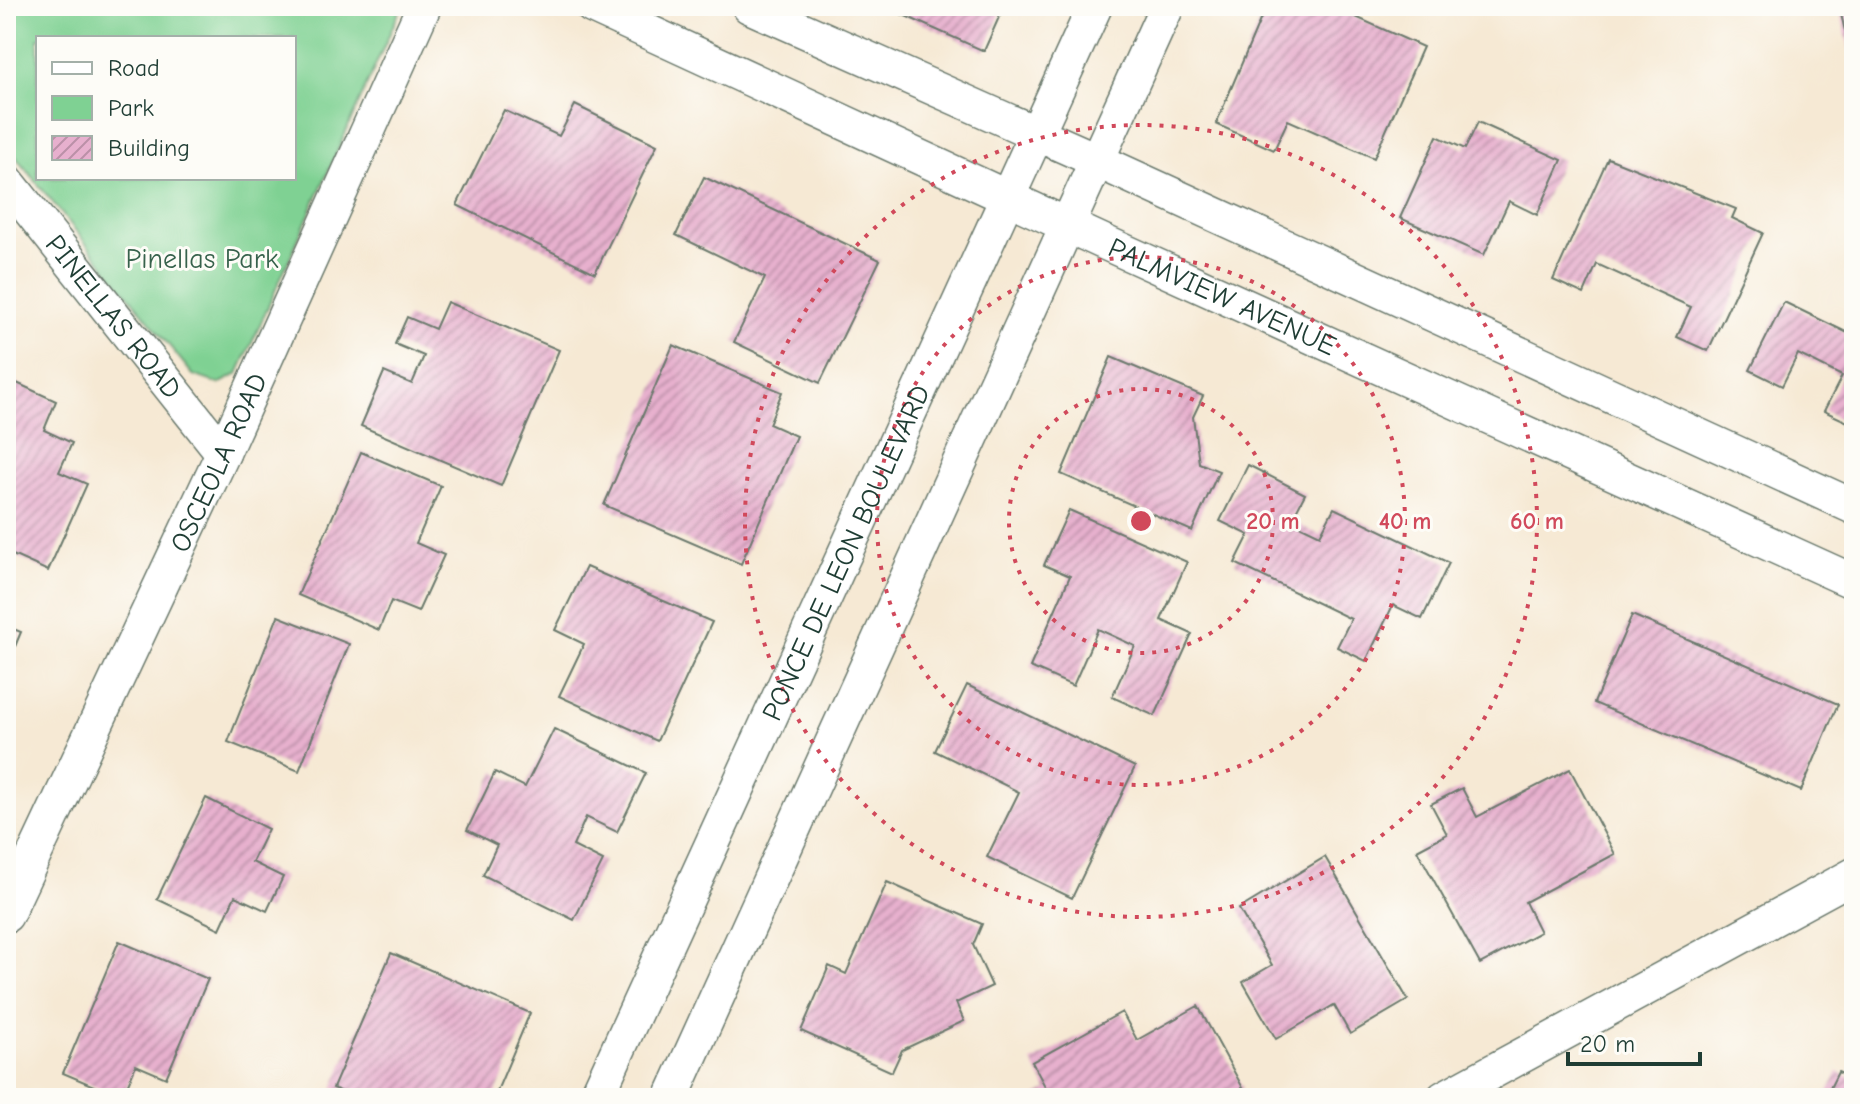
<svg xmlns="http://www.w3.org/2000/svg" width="1860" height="1104" font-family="'Comic Neue',sans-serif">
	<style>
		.park { fill: #7fd193; stroke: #4f8764; stroke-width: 2; fill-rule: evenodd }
		.building { fill: url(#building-hatch) }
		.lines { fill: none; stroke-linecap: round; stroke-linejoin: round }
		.street-casing { stroke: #6a796c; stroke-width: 37 }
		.street { stroke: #fff; stroke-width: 34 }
		.ring { fill: none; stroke: #d1495b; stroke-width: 4; stroke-dasharray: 4 8 }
		.labels { text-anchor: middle; stroke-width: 6; stroke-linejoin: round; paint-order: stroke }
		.park-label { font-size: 28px; fill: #37624c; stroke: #fdfcf7 }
		.street-label { font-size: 28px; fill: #1f3d34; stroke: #fdfcf7 }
		.centre { fill: #d1495b; stroke: #fdfcf7; stroke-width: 4 }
		.ring-label { font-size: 24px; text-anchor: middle; font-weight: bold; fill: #d1495b; stroke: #fdfcf7; stroke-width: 6; stroke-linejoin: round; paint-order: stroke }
	</style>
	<defs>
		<pattern id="building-hatch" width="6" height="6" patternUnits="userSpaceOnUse" patternTransform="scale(2)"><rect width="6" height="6" fill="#e7b0ce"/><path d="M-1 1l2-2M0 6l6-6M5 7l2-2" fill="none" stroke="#bb90a8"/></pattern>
	</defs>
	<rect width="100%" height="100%" fill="#fdfcf7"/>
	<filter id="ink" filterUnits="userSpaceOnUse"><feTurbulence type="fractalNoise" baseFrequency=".0125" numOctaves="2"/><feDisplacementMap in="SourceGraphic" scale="16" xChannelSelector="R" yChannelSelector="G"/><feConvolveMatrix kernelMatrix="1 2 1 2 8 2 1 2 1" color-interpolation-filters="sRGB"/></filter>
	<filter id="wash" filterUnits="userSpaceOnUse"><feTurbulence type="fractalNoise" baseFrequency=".006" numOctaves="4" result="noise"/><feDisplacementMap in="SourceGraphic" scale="32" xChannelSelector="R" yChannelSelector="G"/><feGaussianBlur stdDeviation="1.8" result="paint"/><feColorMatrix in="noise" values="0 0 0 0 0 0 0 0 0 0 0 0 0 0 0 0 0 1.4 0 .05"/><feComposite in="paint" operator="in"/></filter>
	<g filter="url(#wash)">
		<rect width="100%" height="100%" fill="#f6e9d4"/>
		<!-- park -->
		<path class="park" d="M6 6H402L238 374 219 384 193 375 6 145ZM38 38H294V178H38Z"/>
		<g id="blocks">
			<!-- building -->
			<g class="building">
				<path d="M883 6H1004L984 51Z"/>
				<path d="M1266 6H1352L1349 14 1423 47 1374 158 1288 120 1274 150 1216 124Z"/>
				<path d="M1839 6H1854V64H1853Z"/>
				<path d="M575 105 657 145 595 273 457 205 504 110 559 136Z"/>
				<path d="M1478 122 1562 160 1537 215 1509 201 1484 255 1400 218 1437 136 1465 149Z"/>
				<path d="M1608 158 1736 209 1732 218 1763 233 1708 351 1677 337 1691 307 1597 264 1584 294 1553 280Z"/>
				<path d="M704 177 880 260 820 383 734 342 765 278 676 235Z"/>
				<path d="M447 302 559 350 501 486 361 426 384 372 412 384 424 356 395 344 407 317 435 329Z"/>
				<path d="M1784 302 1854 336V425L1824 411 1842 376 1798 354 1782 386 1750 370Z"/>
				<path d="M673 345 782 392 769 424 796 436 741 564 604 505Z"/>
				<path d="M1111 357 1203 396 1193 417 1199 463 1219 471 1192 531 1061 474Z"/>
				<path d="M6 378 56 401 44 430 72 443 59 472 87 484 48 571 6 552Z"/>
				<path d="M361 452 441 486 416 543 444 555 418 612 391 601 379 630 298 595Z"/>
				<path d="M1248 465 1305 494 1291 521 1320 535 1334 508 1449 563 1422 619 1393 605 1366 661 1337 647 1351 619 1235 563 1249 535 1220 521Z"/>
				<path d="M1069 510 1187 562 1161 620 1192 634 1155 716 1112 697 1135 646 1098 629 1073 686 1030 667 1070 576 1044 565Z"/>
				<path d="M586 567 712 622 657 741 559 696 584 644 555 630Z"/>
				<path d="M1632 615 1838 704 1801 791 1594 703Z"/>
				<path d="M278 616 349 644 299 771 228 742Z"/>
				<path d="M6 626 21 632 6 668Z"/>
				<path d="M967 685 1135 767 1072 898 987 857 1019 792 935 751Z"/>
				<path d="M554 729 646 773 617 832 586 817 573 846 603 861 574 920 483 875 497 845 467 830 495 772 525 787Z"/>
				<path d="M1570 769 1615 854 1525 902 1540 932 1480 964 1417 850 1447 834 1431 804 1462 788 1477 817Z"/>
				<path d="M206 798 268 829 252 862 283 877 267 911 235 896 220 929 157 899Z"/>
				<path d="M1325 857 1408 1000 1350 1034 1334 1005 1276 1039 1243 982 1272 965 1239 909Z"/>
				<path d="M887 882 982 924 973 945 992 986 956 1003 964 1021 902 1050 892 1072 801 1031 829 966 846 974Z"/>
				<path d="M119 941 208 979 166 1078 136 1065 122 1098 63 1073Z"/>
				<path d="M391 953 530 1013 494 1098H357L333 1088Z"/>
				<path d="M1198 1006 1243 1088 1225 1098H1170L1168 1094 1161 1098H1032L1047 1090 1032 1062 1122 1012 1137 1040Z"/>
				<path d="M1838 1072 1854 1079V1098H1825Z"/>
			</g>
		</g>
	</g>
	<g filter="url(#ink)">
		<use href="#blocks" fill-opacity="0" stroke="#6a796c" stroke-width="2"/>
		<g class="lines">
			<!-- street casing -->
			<g class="street-casing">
				<g id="street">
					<path id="s1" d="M592 6 1108 244 1854 582"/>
					<path d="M749 6 1096 160 1854 507"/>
					<path id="s2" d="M6 180 223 453"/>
					<path id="s3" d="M6 915 223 453 424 6"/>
					<path id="s4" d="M596 1098 1095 6"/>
					<path d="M671 1098 1167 6"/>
					<path d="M1444 1098 1854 875"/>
				</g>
			</g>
			<!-- street -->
			<use href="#street" class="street"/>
		</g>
	</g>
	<!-- distance rings -->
	<g class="ring">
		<circle cx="1141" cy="521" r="132"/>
		<circle cx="1141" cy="521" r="264"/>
		<circle cx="1141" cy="521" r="396"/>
	</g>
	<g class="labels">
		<!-- park labels -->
		<g class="park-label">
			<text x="202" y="268">Pinellas Park</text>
		</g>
		<!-- street labels -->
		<g class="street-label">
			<text dy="10" stroke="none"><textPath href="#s1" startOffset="694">PALMVIEW AVENUE</textPath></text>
			<text dy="10" stroke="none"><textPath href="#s2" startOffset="174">PINELLAS ROAD</textPath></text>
			<text dy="10" stroke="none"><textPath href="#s3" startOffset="500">OSCEOLA ROAD</textPath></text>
			<text dy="10" stroke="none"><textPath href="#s4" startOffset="600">PONCE DE LEON BOULEVARD</textPath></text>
		</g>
	</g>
	<circle cx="1141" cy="521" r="12" class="centre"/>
	<g class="ring-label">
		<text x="1273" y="529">20 m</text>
		<text x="1405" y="529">40 m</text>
		<text x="1537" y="529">60 m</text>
	</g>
	<!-- margin -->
	<rect width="1860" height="1104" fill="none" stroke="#fdfcf7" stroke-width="32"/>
	<!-- legend -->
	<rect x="36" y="36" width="260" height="144" fill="#fdfcf7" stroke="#a4b0a9" stroke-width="2"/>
	<rect x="52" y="62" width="40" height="12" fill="#ffffff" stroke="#a4b0a9" stroke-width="2"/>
	<text x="108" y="76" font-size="24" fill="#1f3d34">Road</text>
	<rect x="52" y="96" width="40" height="24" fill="#7fd193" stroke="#a4b0a9" stroke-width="2"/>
	<text x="108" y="116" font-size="24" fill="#1f3d34">Park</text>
	<rect x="52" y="136" width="40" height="24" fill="url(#building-hatch)" stroke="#a4b0a9" stroke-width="2"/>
	<text x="108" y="156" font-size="24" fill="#1f3d34">Building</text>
	<!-- scale -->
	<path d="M1568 1052v12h132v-12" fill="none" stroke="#1f3d34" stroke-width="4"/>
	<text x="1580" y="1052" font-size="24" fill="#1f3d34" stroke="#fdfcf7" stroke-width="6" paint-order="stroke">20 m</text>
</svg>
